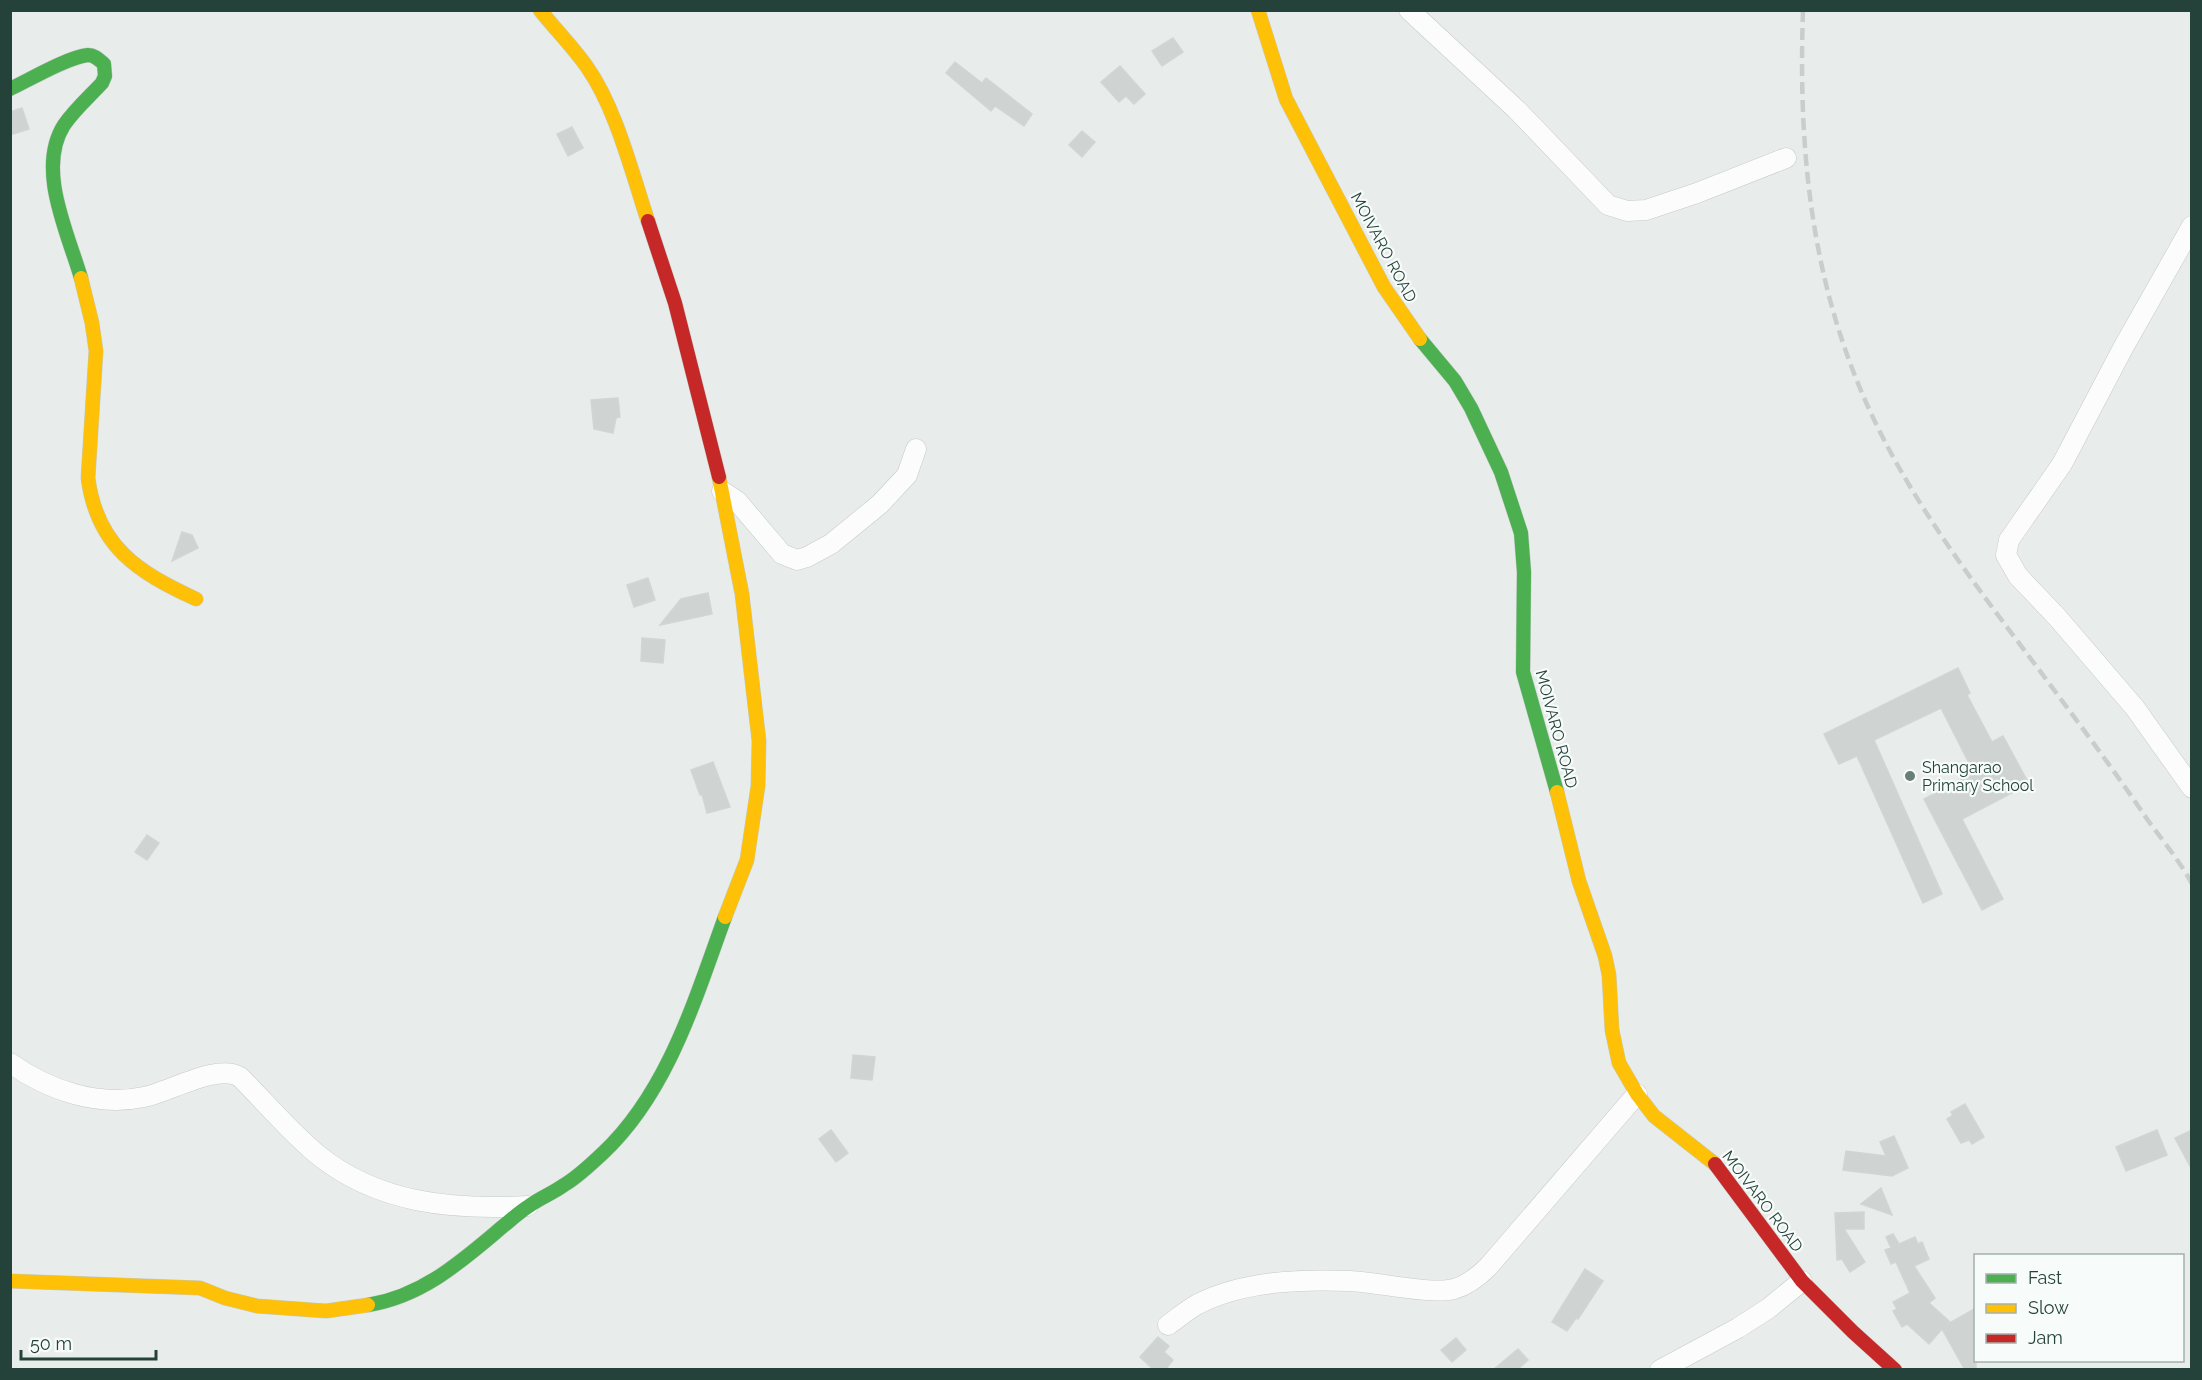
<svg xmlns="http://www.w3.org/2000/svg" width="2202" height="1380" font-family="Raleway,sans-serif">
	<style>
		.building { fill: #cfd4d2; stroke: #d1d6d4; stroke-width: 1.5 }
		.lines { fill: none; stroke-linecap: round; stroke-linejoin: round }
		.street-casing { stroke: #c5cac8; stroke-width: 21 }
		.fast-casing { stroke: #c3cbc8; stroke-width: 15 }
		.slow-casing { stroke: #c3cbc8; stroke-width: 15 }
		.jam-casing { stroke: #c3cbc8; stroke-width: 15 }
		.street { stroke: #fcfcfc; stroke-width: 20 }
		.fast { stroke: #4caf50; stroke-width: 14 }
		.slow { stroke: #ffc107; stroke-width: 14 }
		.jam { stroke: #c62828; stroke-width: 14 }
		.rail { stroke: #c9cdcc; stroke-width: 4.5; stroke-dasharray: 12 6; stroke-linecap: butt }
		.poi-dot { fill: #697e78; stroke: #f7fbf9; stroke-width: 2 }
		.labels { text-anchor: middle; stroke-width: 4.5; stroke-linejoin: round; paint-order: stroke }
		.street-label { font-size: 16px; fill: #24423a; stroke: #f7fbf9 }
		.poi-label { font-size: 16px; fill: #24423a; stroke: #f7fbf9; text-anchor: start }
	</style>
	<rect width="100%" height="100%" fill="#e8edeb"/>
	<!-- building -->
	<g class="building">
		<path d="M1173 38 1183 52 1162 66 1152 51Z"/>
		<path d="M955 62 982 83 986 78 1032 114 1024 126 995 106 991 111 946 73Z"/>
		<path d="M1120 66 1145 94 1134 104 1126 96 1119 102 1101 82Z"/>
		<path d="M22 108 29 129 10 135V112Z"/>
		<path d="M572 127 583 148 568 156 557 134Z"/>
		<path d="M1082 131 1095 142 1082 157 1069 145Z"/>
		<path d="M618 398 620 417 616 418 613 433 594 429 591 400Z"/>
		<path d="M182 532 192 535 198 548 172 561Z"/>
		<path d="M648 578 655 600 634 607 627 585Z"/>
		<path d="M708 593 712 614 660 625 681 599Z"/>
		<path d="M642 638 665 640 663 663 641 661Z"/>
		<path d="M1958 668 1970 693 1967 695 1992 742 2003 736 2029 784 1962 819 2003 899 1982 910 1924 799 1974 773 1941 708 1874 740 1942 894 1923 903 1857 756 1839 764 1824 734Z"/>
		<path d="M713 762 730 807 707 813 702 794 700 795 691 770Z"/>
		<path d="M147 835 159 843 147 860 135 852Z"/>
		<path d="M853 1055 875 1057 872 1080 851 1078Z"/>
		<path d="M1965 1104 1984 1137 1972 1144 1969 1140 1961 1143 1947 1119 1953 1115 1951 1112Z"/>
		<path d="M831 1130 848 1153 836 1162 819 1139Z"/>
		<path d="M2157 1130 2167 1155 2126 1171 2116 1147Z"/>
		<path d="M2192 1130V1170L2175 1138Z"/>
		<path d="M1894 1136 1908 1168 1892 1176 1843 1170 1846 1151 1886 1156 1880 1142Z"/>
		<path d="M1881 1188 1892 1215 1861 1204Z"/>
		<path d="M1864 1212V1229H1844L1865 1262 1850 1272 1842 1259 1837 1260 1835 1213Z"/>
		<path d="M1893 1234 1899 1244 1915 1237 1918 1244 1922 1242 1929 1259 1914 1266 1935 1298 1929 1303 1949 1321 1946 1325 1976 1308V1370H1965L1942 1329 1929 1344 1907 1324 1902 1327 1893 1311 1897 1309 1893 1302 1910 1293 1896 1262 1891 1264 1885 1250 1891 1248 1886 1237Z"/>
		<path d="M1585 1269 1603 1281 1578 1319 1576 1318 1567 1331 1552 1322Z"/>
		<path d="M1158 1337 1169 1346 1164 1352 1173 1360 1165 1370H1154L1140 1357Z"/>
		<path d="M1456 1338 1466 1350 1452 1362 1441 1350Z"/>
		<path d="M1518 1349 1528 1360 1517 1370H1493Z"/>
	</g>
	<g class="lines">
		<!-- street casing -->
		<g class="street-casing">
			<g id="street">
				<path d="M1409 10 1517 110 1608 205 1627 211 1646 210 1697 193 1786 158"/>
				<path d="M2192 226 2123 348 2062 464 2009 540 2006 555 2018 576 2057 617 2135 708 2192 788"/>
				<path d="M722 491 737 501 782 554 797 560 807 557 831 544 880 504 907 475 916 449"/>
				<path d="M10 1063C48 1090 97 1107 144 1097 170 1092 217 1063 240 1077 266 1103 290 1132 318 1155 379 1204 453 1210 528 1206"/>
				<path d="M1168 1325C1178 1318 1187 1310 1198 1304 1243 1281 1300 1279 1350 1281 1376 1282 1431 1295 1454 1289 1468 1285 1478 1277 1488 1267L1637 1094"/>
				<path d="M1660 1370 1738 1328 1769 1308 1802 1281"/>
			</g>
		</g>
		<!-- fast casing -->
		<g class="fast-casing">
			<g id="fast">
				<path d="M10 89C29 80 68 57 88 55 95 55 99 60 104 64L105 76 102 83C89 97 75 109 64 125 36 169 68 233 81 278"/>
				<path d="M1420 339 1455 381 1471 408 1501 472 1521 533 1524 572 1523 672 1557 792"/>
				<path d="M368 1305C425 1296 465 1258 507 1223 514 1217 521 1211 529 1206 540 1198 553 1193 564 1185 578 1177 591 1164 603 1153 668 1092 695 999 725 917"/>
			</g>
		</g>
		<!-- slow casing -->
		<g class="slow-casing">
			<g id="slow">
				<path d="M540 10C555 29 573 47 587 67 616 108 632 173 648 221"/>
				<path d="M1258 10 1286 99 1384 287 1420 339"/>
				<path d="M81 278 92 323 96 351 88 478C97 546 137 572 196 599"/>
				<path d="M719 477 742 594 759 741 758 786 747 860 725 917"/>
				<path d="M1557 792 1579 881 1605 956 1609 975 1612 1030 1619 1063 1637 1094 1654 1116 1715 1164"/>
				<path d="M10 1281 200 1288 225 1298 257 1306 326 1311 368 1305"/>
			</g>
		</g>
		<!-- jam casing -->
		<g class="jam-casing">
			<g id="jam">
				<path d="M648 221 675 303 719 477"/>
				<path d="M1715 1164 1802 1281 1853 1332 1895 1370"/>
			</g>
		</g>
		<!-- street -->
		<use href="#street" class="street"/>
		<!-- fast -->
		<use href="#fast" class="fast"/>
		<!-- slow -->
		<use href="#slow" class="slow"/>
		<!-- jam -->
		<use href="#jam" class="jam"/>
		<!-- rail -->
		<path class="rail" d="M1803 10C1798 150 1811 283 1870 411 1912 503 1976 586 2037 667 2074 717 2112 767 2147 819 2162 840 2180 861 2192 884"/>
	</g>
	<!-- markers -->
	<circle class="poi-dot" cx="1910" cy="776" r="6"/>
	<g class="labels">
		<!-- street labels -->
		<g class="street-label">
			<text transform="translate(1384 247) rotate(62)" y="6">MOIVARO ROAD</text>
			<text transform="translate(1557 729) rotate(75)" y="6">MOIVARO ROAD</text>
			<text transform="translate(1763 1201) rotate(53)" y="6">MOIVARO ROAD</text>
		</g>
		<!-- poi labels -->
		<g class="poi-label">
			<text x="1922" y="773">Shangarao<tspan x="1922" dy="18">Primary School</tspan></text>
		</g>
	</g>
	<!-- border -->
	<rect width="2202" height="1380" fill="none" stroke="#24423a" stroke-width="24"/>
	<!-- legend -->
	<rect x="1974" y="1254" width="210" height="108" fill="#f7fbf9" stroke="#a3b1ad" stroke-width="1.5"/>
	<rect x="1986" y="1274" width="30" height="9" fill="#4caf50" stroke="#a3b1ad" stroke-width="1.5"/>
	<text x="2028" y="1284" font-size="18" fill="#24423a">Fast</text>
	<rect x="1986" y="1304" width="30" height="9" fill="#ffc107" stroke="#a3b1ad" stroke-width="1.5"/>
	<text x="2028" y="1314" font-size="18" fill="#24423a">Slow</text>
	<rect x="1986" y="1334" width="30" height="9" fill="#c62828" stroke="#a3b1ad" stroke-width="1.5"/>
	<text x="2028" y="1344" font-size="18" fill="#24423a">Jam</text>
	<!-- scale -->
	<path d="M21 1350v9h135v-9" fill="none" stroke="#24423a" stroke-width="3"/>
	<text x="30" y="1350" font-size="18" fill="#24423a" stroke="#f7fbf9" stroke-width="4.5" paint-order="stroke">50 m</text>
</svg>
